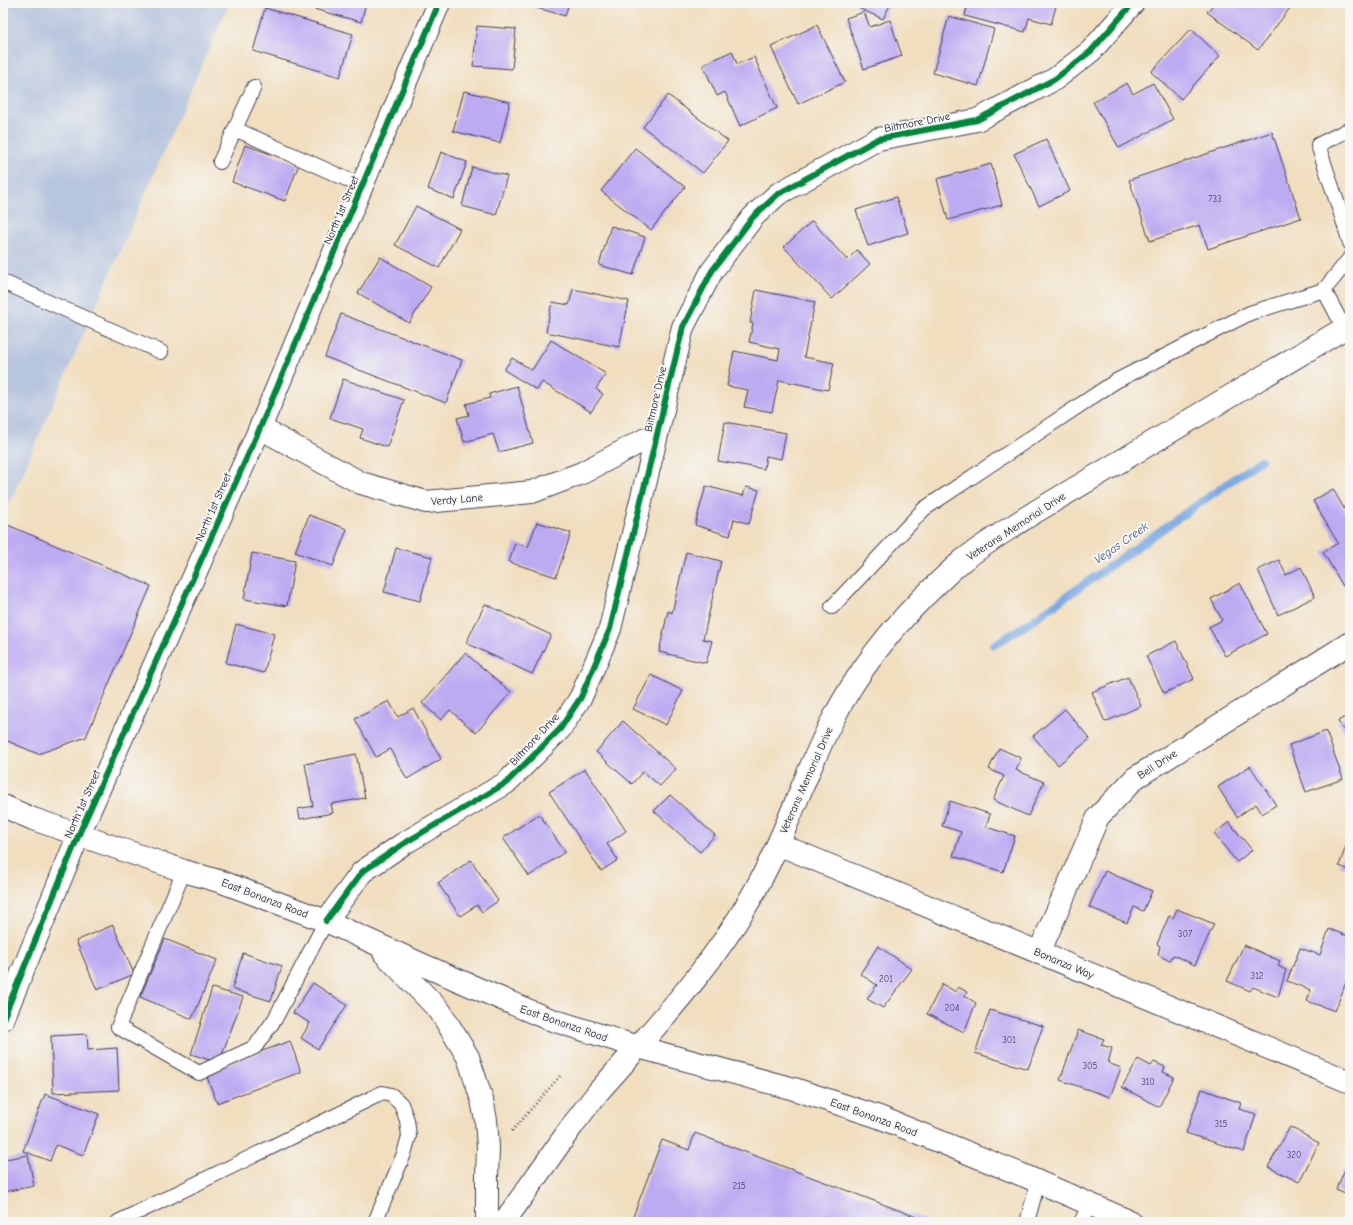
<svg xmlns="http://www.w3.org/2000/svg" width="1353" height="1225" font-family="'Comic Neue',sans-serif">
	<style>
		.industrial { fill: #b7c5de }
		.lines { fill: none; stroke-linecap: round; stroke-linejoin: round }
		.stream { stroke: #79a7e2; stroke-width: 8 }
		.building { fill: #bdabf2 }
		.service-casing { stroke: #413e4f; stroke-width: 16 }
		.minor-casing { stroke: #413e4f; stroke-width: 24 }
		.tertiary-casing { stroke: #413e4f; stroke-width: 24 }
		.secondary-casing { stroke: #413e4f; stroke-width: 24 }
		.path { stroke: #413e4f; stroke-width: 2.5; stroke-dasharray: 1 3; stroke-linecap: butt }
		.service { stroke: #fff; stroke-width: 14 }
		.minor { stroke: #fff; stroke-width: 22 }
		.tertiary { stroke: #fff; stroke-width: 22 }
		.secondary { stroke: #fff; stroke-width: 22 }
		.cycleway-casing { stroke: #f6f6f2; stroke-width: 8 }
		.cycleway { stroke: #00873e; stroke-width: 6 }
		.labels { text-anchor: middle; stroke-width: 4; stroke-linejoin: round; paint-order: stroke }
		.number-label { font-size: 9px; fill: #494469 }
		.street-label { font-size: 11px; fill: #22223b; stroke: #f6f6f2 }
		.water-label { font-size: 12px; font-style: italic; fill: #45577e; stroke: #f6f6f2 }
	</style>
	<rect width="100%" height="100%" fill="#f6f6f2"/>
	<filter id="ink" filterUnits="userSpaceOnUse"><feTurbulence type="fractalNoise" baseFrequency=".025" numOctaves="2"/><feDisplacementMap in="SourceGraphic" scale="8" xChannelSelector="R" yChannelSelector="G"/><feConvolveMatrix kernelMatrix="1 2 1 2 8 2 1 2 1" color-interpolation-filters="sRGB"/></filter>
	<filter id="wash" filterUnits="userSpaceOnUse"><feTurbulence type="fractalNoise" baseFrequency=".012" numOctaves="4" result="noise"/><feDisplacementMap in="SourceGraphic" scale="16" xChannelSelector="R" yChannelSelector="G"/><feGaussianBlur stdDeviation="0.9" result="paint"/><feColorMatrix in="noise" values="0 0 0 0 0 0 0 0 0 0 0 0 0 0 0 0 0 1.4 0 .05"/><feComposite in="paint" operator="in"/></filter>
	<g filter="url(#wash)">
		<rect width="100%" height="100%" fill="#f1debf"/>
		<!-- industrial -->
		<path class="industrial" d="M3 3H229L3 518Z"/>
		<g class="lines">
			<!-- stream -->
			<path class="stream" d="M994 645 1026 625 1261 460"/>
		</g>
		<g id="blocks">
			<!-- building -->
			<g class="building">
				<path d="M292 3H366L361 22Z"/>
				<path d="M520 3H569L565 16Z"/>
				<path d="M858 3H891L883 19 856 7Z"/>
				<path d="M968 3H1057L1051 24 1029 18 1025 32 965 16Z"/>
				<path d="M1214 3H1283L1290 8 1258 50 1207 12Z"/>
				<path d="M265 8 353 34 340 77 253 51Z"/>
				<path d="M864 12 870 27 890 20 902 56 864 69 846 18Z"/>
				<path d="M949 16 994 29 978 86 933 73Z"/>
				<path d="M817 25 845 82 798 104 771 47Z"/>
				<path d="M477 26 516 29 512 69 473 66Z"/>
				<path d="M1191 29 1220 56 1181 99 1151 72Z"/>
				<path d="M732 51 737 64 754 57 777 108 740 126 725 92 717 96 703 65Z"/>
				<path d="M1127 83 1133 94 1153 83 1173 119 1119 148 1093 102Z"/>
				<path d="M464 91 510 102 500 143 453 131Z"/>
				<path d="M668 95 728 141 703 173 643 127Z"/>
				<path d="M1272 132 1301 218 1208 249 1200 225 1150 241 1129 180Z"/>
				<path d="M1046 139 1070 191 1039 206 1014 154Z"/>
				<path d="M245 145 299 164 285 201 232 182Z"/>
				<path d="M635 148 685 187 651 230 601 191Z"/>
				<path d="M441 152 467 162 454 199 428 189Z"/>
				<path d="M991 164 1002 205 948 220 937 179Z"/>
				<path d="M472 167 507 176 496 215 462 206Z"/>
				<path d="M896 197 908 233 868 246 856 210Z"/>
				<path d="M416 206 460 229 439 268 395 245Z"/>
				<path d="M812 221 847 260 857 250 870 264 832 299 784 247Z"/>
				<path d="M611 226 645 237 633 275 599 265Z"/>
				<path d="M380 257 431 287 409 323 358 293Z"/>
				<path d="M573 289 629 301 619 347 546 332 552 302 569 305Z"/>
				<path d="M756 290 815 302 804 357 834 363 828 390 779 380 772 412 744 407 748 390 727 386 734 351 778 360 780 349 749 342 753 323H750Z"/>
				<path d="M341 314 462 360 446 403 325 357Z"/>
				<path d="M551 340 606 374 596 389 603 394 591 412 542 382 537 390 504 370 512 358 532 370Z"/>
				<path d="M343 379 404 400 387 447 360 438 363 429 330 418Z"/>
				<path d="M517 386 533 443 499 452 493 434 464 442 457 418 469 415 466 404 490 398 489 394Z"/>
				<path d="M725 422 786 433 781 459 766 456 764 469 718 461Z"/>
				<path d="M706 486 743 496 746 487 759 490 749 524 734 519 730 536 695 525Z"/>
				<path d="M1333 489 1350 519V582L1343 586 1323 552 1338 543 1313 501Z"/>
				<path d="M309 515 347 529 333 566 295 552Z"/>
				<path d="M537 522 571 533 556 577 509 562 515 543 528 547Z"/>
				<path d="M3 523 151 586 86 737 38 754 3 739Z"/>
				<path d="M396 548 432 557 420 601 384 592Z"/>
				<path d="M686 552 721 561 703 639 712 641 706 663 659 652 668 611 672 613Z"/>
				<path d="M252 553 295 561 287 606 244 599Z"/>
				<path d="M1279 560 1286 575 1301 567 1315 597 1278 615 1258 570Z"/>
				<path d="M1240 583 1267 634 1225 656 1209 627 1222 620 1211 599Z"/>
				<path d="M485 604 551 635 532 674 466 643Z"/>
				<path d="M236 624 274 634 264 673 226 663Z"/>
				<path d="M1176 641 1194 679 1164 693 1146 656Z"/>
				<path d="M465 653 511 692 476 733 450 710 441 720 422 703Z"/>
				<path d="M651 675 683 691 666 725 633 709Z"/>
				<path d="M1128 677 1141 706 1105 722 1092 692Z"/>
				<path d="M389 701 398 717 413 708 441 759 407 779 390 749 376 757 355 719Z"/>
				<path d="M1065 709 1090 739 1058 765 1033 736Z"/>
				<path d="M1350 714V742L1338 721Z"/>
				<path d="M623 721 676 769 660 786 643 771 632 784 596 752Z"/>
				<path d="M1326 731 1343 779 1306 792 1289 745Z"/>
				<path d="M999 748 1021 758 1016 770 1044 782 1028 816 993 800 1004 776 989 769Z"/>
				<path d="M356 754 365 798 331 804 333 813 300 819 298 809 313 806 305 764Z"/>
				<path d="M1250 766 1276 805 1262 814 1256 804 1237 817 1218 787Z"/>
				<path d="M585 769 626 831 607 844 618 860 601 871 549 792Z"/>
				<path d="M670 795 715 835 700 852 654 811Z"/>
				<path d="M950 801 990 814 986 827 1015 836 1003 872 953 856 961 832 942 826Z"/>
				<path d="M539 814 565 852 529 876 503 838Z"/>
				<path d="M1229 822 1252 850 1237 862 1214 834Z"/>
				<path d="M1346 846 1350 848V870L1339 866Z"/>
				<path d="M471 860 498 901 482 912 477 905 460 916 438 883Z"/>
				<path d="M1105 871 1152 891 1143 911 1134 907 1127 923 1089 907Z"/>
				<path d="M1177 909 1214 924 1195 965 1173 955 1170 961 1158 955 1160 946 1157 944 1169 916 1173 918Z"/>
				<path d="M113 925 134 974 97 990 76 941Z"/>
				<path d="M1329 929 1350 937V972L1335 1011 1307 1001 1311 990 1287 981 1300 948 1320 955Z"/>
				<path d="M165 939 217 960 192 1019 140 997Z"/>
				<path d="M1244 945 1280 961 1278 966 1286 970 1278 997 1253 987 1250 991 1227 981Z"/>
				<path d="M878 946 912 969 883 1008 867 999 877 985 860 974Z"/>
				<path d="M243 953 282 966 271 1001 232 989Z"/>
				<path d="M313 983 347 1005 318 1049 301 1038 310 1023 293 1013Z"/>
				<path d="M942 984 956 992 958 987 967 992 965 996 976 1003 964 1032 927 1014Z"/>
				<path d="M212 988 243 997 219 1063 191 1054Z"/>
				<path d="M990 1010 1043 1026 1028 1069 975 1053Z"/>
				<path d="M1078 1030 1104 1039 1101 1045 1112 1048 1108 1063 1121 1068 1110 1097 1060 1080Z"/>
				<path d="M87 1034 88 1050 117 1048 119 1090 53 1093 51 1036Z"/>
				<path d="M290 1041 301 1072 217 1103 205 1072Z"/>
				<path d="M1138 1059 1151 1066 1154 1062 1165 1067 1163 1072 1174 1077 1159 1107 1122 1087Z"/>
				<path d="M1202 1089 1241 1103 1239 1109 1256 1114 1244 1152 1186 1133Z"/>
				<path d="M45 1094 99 1114 83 1155 56 1145 50 1161 23 1151Z"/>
				<path d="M1290 1127 1319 1143 1299 1182 1268 1167Z"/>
				<path d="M695 1133 930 1222H631L662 1140 689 1150Z"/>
				<path d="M3 1149 6 1159 28 1155 34 1186 3 1192Z"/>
				<path d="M1349 1160 1350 1161V1196L1336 1190Z"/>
			</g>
		</g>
	</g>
	<g filter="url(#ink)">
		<use href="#blocks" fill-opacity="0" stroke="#413e4f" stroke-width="1"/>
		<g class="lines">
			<!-- service casing -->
			<g class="service-casing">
				<g id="service">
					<path d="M235 129 254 87"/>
					<path d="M1350 129 1318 145 1342 217 1350 214"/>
					<path d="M220 162 235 129 362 186"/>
					<path d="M1342 217 1350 243"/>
					<path d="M3 282 161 352"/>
					<path d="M1344 328 1324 290 1350 258"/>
					<path d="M832 607 924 509 1116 381 1250 313 1324 290"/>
					<path d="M184 871 118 1027 199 1073 255 1047 275 1019 326 921"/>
					<path d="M118 1222 382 1093 391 1095 401 1104 407 1120 409 1136 404 1154 375 1222"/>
					<path d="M1027 1222 1038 1182"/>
					<path d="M1081 1222 1090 1204"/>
				</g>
			</g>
			<!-- minor casing -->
			<g class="minor-casing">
				<g id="minor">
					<path d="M260 428 361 483 426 502 532 492 582 473 657 433"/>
					<path d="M778 844 1350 1082"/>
					<path d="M326 921 362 872 403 844 506 783 560 729 581 697 610 629 683 327 712 271 753 217 778 194 878 139 977 120 1055 79 1091 51 1133 3"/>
					<path d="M1039 953 1098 817 1135 778 1350 643"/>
					<path d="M3 1019 79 834 260 428 439 3"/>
				</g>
			</g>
			<!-- tertiary casing -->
			<g class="tertiary-casing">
				<path id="tertiary" d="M638 1047C678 1001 719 954 749 901 782 845 801 783 830 725 857 671 895 623 939 582 946 575 954 568 962 561 985 543 1010 528 1035 512L1350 325"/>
			</g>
			<!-- secondary casing -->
			<g class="secondary-casing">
				<g id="secondary">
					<path d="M3 806 33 819 184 871 222 882 326 921 423 965 546 1018 638 1047 794 1089 879 1117 1025 1176 1131 1222"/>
					<path d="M384 953 440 1011 468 1057 482 1100 486 1120 488 1147 487 1176V1222"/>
					<path d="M504 1222 575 1122 599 1091 638 1047"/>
				</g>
			</g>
			<!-- path -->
			<path class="path" d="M512 1131 560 1076"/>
			<!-- service -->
			<use href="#service" class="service"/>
			<!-- minor -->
			<use href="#minor" class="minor"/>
			<!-- tertiary -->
			<use href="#tertiary" class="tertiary"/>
			<!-- secondary -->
			<use href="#secondary" class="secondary"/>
			<!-- cycleway casing -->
			<g class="cycleway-casing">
				<g id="cycleway">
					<path d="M326 921 362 872 403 844 506 783 560 729 581 697 610 629 683 327 712 271 753 217 778 194 878 139 977 120 1055 79 1091 51 1133 3"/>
					<path d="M3 1019 79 834 260 428 439 3"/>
				</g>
			</g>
			<!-- cycleway -->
			<use href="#cycleway" class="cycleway"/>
		</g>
	</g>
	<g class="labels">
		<!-- number labels -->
		<g class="number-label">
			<text x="1215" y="202">733</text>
			<text x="1185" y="937">307</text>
			<text x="1257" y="979">312</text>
			<text x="886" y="982">201</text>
			<text x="952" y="1011">204</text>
			<text x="1009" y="1043">301</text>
			<text x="1090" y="1069">305</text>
			<text x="1148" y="1085">310</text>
			<text x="1221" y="1127">315</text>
			<text x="1294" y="1158">320</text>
			<text x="739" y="1189">215</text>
		</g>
		<!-- street labels -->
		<g class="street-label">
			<text transform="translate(917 122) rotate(-11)" y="4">Biltmore Drive</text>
			<text transform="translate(341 210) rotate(-67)" y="4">North 1st Street</text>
			<text transform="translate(655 399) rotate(-77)" y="4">Biltmore Drive</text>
			<text transform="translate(457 499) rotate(-5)" y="4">Verdy Lane</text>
			<text transform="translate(213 507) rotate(-66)" y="4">North 1st Street</text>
			<text transform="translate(1016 526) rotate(-33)" y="4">Veterans Memorial Drive</text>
			<text transform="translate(534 739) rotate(-47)" y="4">Biltmore Drive</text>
			<text transform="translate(1157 764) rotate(-33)" y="4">Bell Drive</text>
			<text transform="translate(806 780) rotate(-66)" y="4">Veterans Memorial Drive</text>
			<text transform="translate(82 804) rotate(-66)" y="4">North 1st Street</text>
			<text transform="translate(265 898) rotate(21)" y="4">East Bonanza Road</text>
			<text transform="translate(1064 963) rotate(23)" y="4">Bonanza Way</text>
			<text transform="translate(564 1023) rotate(19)" y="4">East Bonanza Road</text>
			<text transform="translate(874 1117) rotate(20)" y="4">East Bonanza Road</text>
		</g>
		<!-- water labels -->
		<g class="water-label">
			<text transform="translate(1121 543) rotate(-35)" y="4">Vegas Creek</text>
		</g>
	</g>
	<!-- margin -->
	<rect width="1353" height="1225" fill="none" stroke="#f6f6f2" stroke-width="16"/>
</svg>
